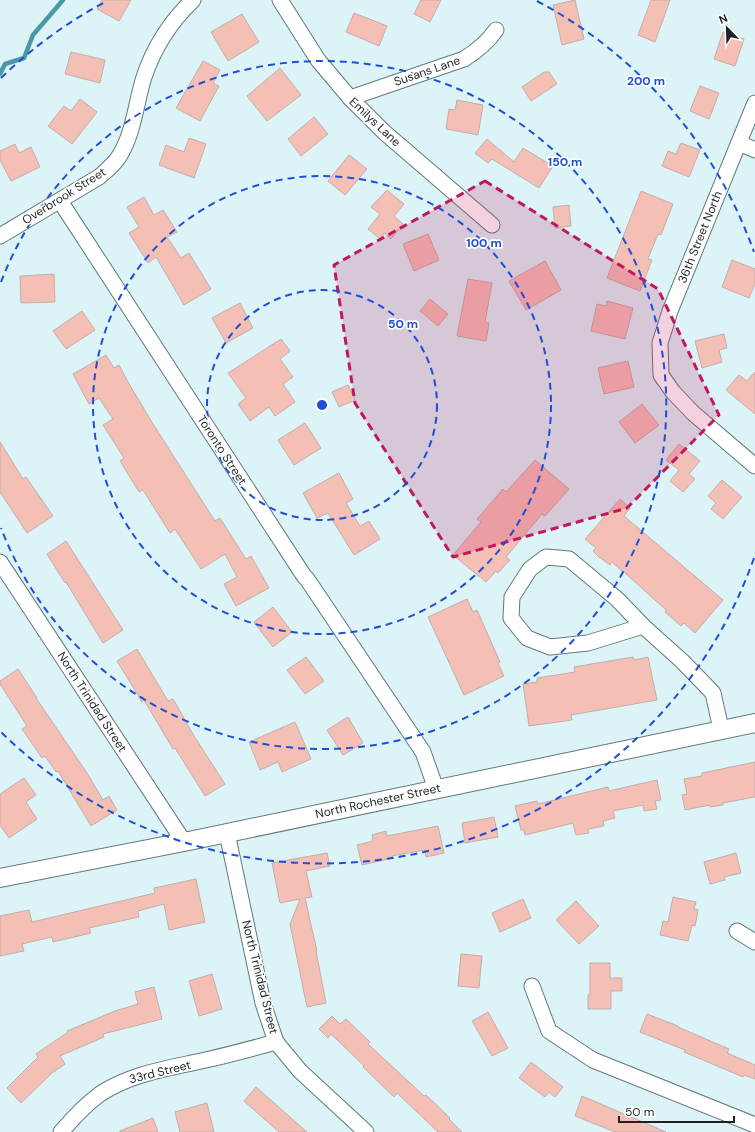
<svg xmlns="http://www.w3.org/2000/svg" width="755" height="1132" font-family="'DM Sans',sans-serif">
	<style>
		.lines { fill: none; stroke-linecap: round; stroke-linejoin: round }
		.stream { stroke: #489ba4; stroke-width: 4.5 }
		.building { fill: #f4bfb5; stroke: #c3aeaa }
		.minor-casing { stroke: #63787b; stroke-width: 17 }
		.tertiary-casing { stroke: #63787b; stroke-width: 20 }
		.minor { stroke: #fff; stroke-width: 15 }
		.tertiary { stroke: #fff; stroke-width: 18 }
		.marked { fill: #c2185b; fill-opacity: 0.2; stroke: #c2185b; stroke-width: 3; stroke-dasharray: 8 5; stroke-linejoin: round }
		.ring { fill: none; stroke: #1d4ed8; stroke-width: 2; stroke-dasharray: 7 5 }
		.labels { text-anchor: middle; stroke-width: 3.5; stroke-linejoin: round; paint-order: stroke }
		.street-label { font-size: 12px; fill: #1b2425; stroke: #fff }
		.centre { fill: #1d4ed8; stroke: #fff; stroke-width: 2 }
		.ring-label { font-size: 12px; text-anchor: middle; font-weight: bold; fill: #1d4ed8; stroke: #fff; stroke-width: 3.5; stroke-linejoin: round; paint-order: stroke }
	</style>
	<rect width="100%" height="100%" fill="#dcf4f7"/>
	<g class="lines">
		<!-- stream -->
		<path class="stream" d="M0 74 5 64 24 58 33 35 63 0"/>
	</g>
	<!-- building -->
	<g class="building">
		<path d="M102 0H131L119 21 97 9Z"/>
		<path d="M421 0H441L430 22 414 14Z"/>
		<path d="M575 0 584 39 562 45 553 5Z"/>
		<path d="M651 0H670L655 42 638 35Z"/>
		<path d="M354 13 387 26 379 46 346 32Z"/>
		<path d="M242 14 259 42 228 61 211 32Z"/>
		<path d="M723 32 744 39 735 66 714 59Z"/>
		<path d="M71 52 105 60 100 83 65 74Z"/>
		<path d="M203 61 220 70 213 83 219 86 200 121 176 108Z"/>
		<path d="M280 68 301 95 267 121 247 96Z"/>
		<path d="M544 72H549L557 84 531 101 522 87Z"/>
		<path d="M700 86 719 93 709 119 690 111Z"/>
		<path d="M80 99 97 112 72 144 48 126 64 106 71 111Z"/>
		<path d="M457 100 483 105 478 135 446 129 449 109 455 110Z"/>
		<path d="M314 117 328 134 301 156 288 139Z"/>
		<path d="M189 138 206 144 194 178 159 165 166 145 184 152Z"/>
		<path d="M487 139 514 162 523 148 553 166 539 188 492 159 488 163 475 153Z"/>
		<path d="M681 143 700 150 689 177 662 166 668 151 676 154Z"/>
		<path d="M15 144 19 153 31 147 40 167 11 181 0 160V151Z"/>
		<path d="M349 155 367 169 345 195 328 181Z"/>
		<path d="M387 190 404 204 394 216 403 224 391 239 384 233 380 239 368 229 380 214 371 207Z"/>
		<path d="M641 191 673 204 661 235 658 234 648 259 652 260 640 291 607 278Z"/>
		<path d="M144 197 154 215 163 210 177 232 167 237 181 258 189 253 211 289 184 305 156 257 148 263 129 233 139 227 127 207Z"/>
		<path d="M569 205 571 226 555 228 553 207Z"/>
		<path d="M428 234 439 260 414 271 403 244Z"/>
		<path d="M732 260 755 269V284L749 298 722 287Z"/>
		<path d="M545 261 561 290 526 310 509 281Z"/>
		<path d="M54 274 55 302 21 303 20 276Z"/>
		<path d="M468 279 492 283 485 322 489 323 486 341 457 336Z"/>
		<path d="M430 299 448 314 438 326 420 311Z"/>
		<path d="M607 301 633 308 625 339 591 331 597 304 606 306Z"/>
		<path d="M240 303 253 328 226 343 212 318Z"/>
		<path d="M82 311 95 330 66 349 53 331Z"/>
		<path d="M724 334 727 348 719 350 722 362 702 368 695 341Z"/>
		<path d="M281 339 290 351 280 359 293 377 283 384 295 402 275 416 269 407 250 421 238 404 246 398 228 373Z"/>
		<path d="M106 355 114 368 119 365 128 382 153 424 215 521 220 518 246 559 251 556 269 588 236 606 224 584 237 577 225 554 201 569 175 529 170 533 143 490 139 492 120 461 124 458 103 425 113 419 99 398 89 404 73 374Z"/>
		<path d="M628 361 634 387 604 394 598 368Z"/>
		<path d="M755 372V414L726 390 739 375 747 381Z"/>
		<path d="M348 385 355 400 339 407 332 392Z"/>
		<path d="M642 404 659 425 635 443 619 422Z"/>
		<path d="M305 423 321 448 294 465 278 440Z"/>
		<path d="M0 442 23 479 26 477 53 516 27 533 0 492Z"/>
		<path d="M679 444 700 461 689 474 695 479 683 492 670 481 679 470 666 460Z"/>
		<path d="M535 460 569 489 545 516 542 514 506 557 510 560 498 573 496 571 486 582 453 555 481 522 477 519 503 489 506 492Z"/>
		<path d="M339 473 353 499 346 503 360 526 369 521 380 539 354 555 328 513 317 518 303 493Z"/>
		<path d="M722 480 742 497 723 519 711 509 716 503 708 496Z"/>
		<path d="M620 499 630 508 624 516 723 600 695 633 684 623 681 626 665 612 666 610 624 572H623L612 562 610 565 599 557 593 551 596 548 585 539Z"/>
		<path d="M66 541 123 630 103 643 66 582 65 583 47 554Z"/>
		<path d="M467 599 473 612 477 610 481 619 500 662 498 663 504 676 464 695 428 617Z"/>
		<path d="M273 607 292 632 273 647 254 622Z"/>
		<path d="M137 649 168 701 173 699 194 736 225 784 205 796 175 748 173 749 144 700 142 702 117 661Z"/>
		<path d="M306 657 324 681 305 694 287 670Z"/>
		<path d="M633 657 634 660 648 657 657 700 571 715 572 720 529 726 523 684 537 682V678L575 672 574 667Z"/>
		<path d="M18 669 37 698H36L87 773 103 800 109 796 117 810 91 826 58 771 56 772 45 756 42 758 22 729 27 726 0 684V681Z"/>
		<path d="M348 717 363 743 343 755 327 730Z"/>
		<path d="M295 722 311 759 282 772 278 762 260 770 249 742Z"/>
		<path d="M755 762V797L723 803V805L710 807V805L685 810 682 795 687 794 684 779 702 776V773Z"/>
		<path d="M24 778 36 795 26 802 37 819 9 838 0 825V794Z"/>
		<path d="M657 780 661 800 655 801 657 809 644 811 643 805 613 811 615 818 603 821 604 826 588 829 589 833 576 835 573 823 525 835 524 830H521L515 806 537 801 538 804 608 787 609 791Z"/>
		<path d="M494 817 498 837 465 843 462 823Z"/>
		<path d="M438 826 444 853 426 857 425 850 392 856 393 858 362 865 357 845 373 841 372 835 386 831 387 836Z"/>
		<path d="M327 853 330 866 306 871 312 897 305 898 317 951H316L326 1003 307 1007 290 924 300 899 280 903 272 863Z"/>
		<path d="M736 853 741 873 724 877 725 880 710 884 704 862Z"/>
		<path d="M196 879 205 922 169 930 164 904 138 911 139 917 89 928 91 933 53 942 52 937 22 944 24 951 0 956V916L29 910 32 922 155 893 154 888Z"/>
		<path d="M673 897 696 902 694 909 698 910 695 926 692 925 688 941 660 935 663 921 668 922Z"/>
		<path d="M523 899 531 918 500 932 492 913Z"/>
		<path d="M576 901 599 926 579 944 556 920Z"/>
		<path d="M461 954 482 956 479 988 458 986Z"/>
		<path d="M590 963H610V978H622V991H611V1009H588V995H590Z"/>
		<path d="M212 974 222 1009 199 1016 189 981Z"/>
		<path d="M154 987 162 1019 103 1034 104 1037 60 1056 65 1064 52 1073 21 1103 7 1088 38 1057 36 1054 68 1032 67 1031 115 1011 138 1004 135 992Z"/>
		<path d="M488 1012 508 1048 492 1056 472 1021Z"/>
		<path d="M647 1014 678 1026V1027L729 1049 727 1053 755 1065V1079L744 1075 743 1077 684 1052 685 1050 640 1032Z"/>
		<path d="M332 1016 340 1024 346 1019 370 1042 368 1044 424 1096 426 1095 450 1118 449 1119 462 1132H438L397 1093 394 1097 363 1067 364 1066 331 1034 328 1038 319 1029Z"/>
		<path d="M531 1062 563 1087 555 1097 549 1092 545 1097 519 1078Z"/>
		<path d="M256 1087 307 1132H279L244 1101Z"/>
		<path d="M582 1096 666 1132H615L575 1116Z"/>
		<path d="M207 1103 214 1132H180L175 1112Z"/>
		<path d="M153 1118 158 1132H120V1131Z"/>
	</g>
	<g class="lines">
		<!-- minor casing -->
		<g class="minor-casing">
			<g id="minor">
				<path d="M280 0 318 60 350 98 384 132 492 225"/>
				<path d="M350 98 464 59C477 51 487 43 496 30"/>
				<path d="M755 103 670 311 660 343 661 375 673 392 693 413 755 466"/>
				<path d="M739 143 755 150"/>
				<path d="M60 201 304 576 307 579 423 752 436 789"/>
				<path d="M0 236 99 177C107 170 115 164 120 155 134 132 136 102 144 77 154 47 170 22 193 0"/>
				<path d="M546 557 569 559 617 599 643 626 588 643 550 647 527 638 511 618 512 597 530 569Z"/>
				<path d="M0 562 184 842"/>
				<path d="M643 626 682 661 713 693 721 729"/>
				<path d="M227 833 263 1003 276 1042 300 1071 366 1132"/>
				<path d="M737 931 755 942"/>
				<path d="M532 986 549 1031 593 1060 755 1125"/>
				<path d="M61 1132C73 1118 85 1105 100 1094 134 1072 172 1068 210 1059 232 1054 254 1048 276 1042"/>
			</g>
		</g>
		<!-- tertiary casing -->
		<g class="tertiary-casing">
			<path id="tertiary" d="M0 878 184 842 755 723"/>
		</g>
		<!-- minor -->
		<use href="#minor" class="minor"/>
		<!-- tertiary -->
		<use href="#tertiary" class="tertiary"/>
	</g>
	<!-- marked area -->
	<path class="marked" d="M485 181 658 289 719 415 627 508 453 557 355 403 334 265Z"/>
	<!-- distance rings -->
	<g class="ring">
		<circle cx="322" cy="405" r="115"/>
		<circle cx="322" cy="405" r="229"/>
		<path d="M1 282A344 344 0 1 1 1 528"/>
		<path d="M754 558A458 458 0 0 1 1 732M1 78A458 458 0 0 1 107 1M537 1A458 458 0 0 1 754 252"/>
	</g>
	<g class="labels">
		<!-- street labels -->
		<g class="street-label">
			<text transform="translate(427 71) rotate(-19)" y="4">Susans Lane</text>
			<text transform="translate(375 122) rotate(43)" y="4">Emilys Lane</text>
			<text transform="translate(64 196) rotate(-32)" y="4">Overbrook Street</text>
			<text transform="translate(700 237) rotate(-68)" y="4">36th Street North</text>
			<text transform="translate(222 450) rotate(57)" y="4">Toronto Street</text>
			<text transform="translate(92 702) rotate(57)" y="4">North Trinidad Street</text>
			<text transform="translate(378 801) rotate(-12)" y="4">North Rochester Street</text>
			<text transform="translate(260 977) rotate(76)" y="4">North Trinidad Street</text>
			<text transform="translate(160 1072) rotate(-14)" y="4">33rd Street</text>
		</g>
	</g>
	<circle cx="322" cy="405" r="6" class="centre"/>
	<g class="ring-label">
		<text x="646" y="85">200 m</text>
		<text x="565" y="166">150 m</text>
		<text x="484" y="247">100 m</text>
		<text x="403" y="328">50 m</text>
	</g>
	<!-- north arrow -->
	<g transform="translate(727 28) rotate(337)" stroke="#ffffff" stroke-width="3" paint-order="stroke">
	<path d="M0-3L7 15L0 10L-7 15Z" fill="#1b2425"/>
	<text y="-6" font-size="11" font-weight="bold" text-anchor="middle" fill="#1b2425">N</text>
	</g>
	<!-- scale -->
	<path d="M619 1116v6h115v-6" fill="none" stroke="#1b2425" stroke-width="2"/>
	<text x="625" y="1116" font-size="12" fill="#1b2425" stroke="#ffffff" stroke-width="3" paint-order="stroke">50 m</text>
</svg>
